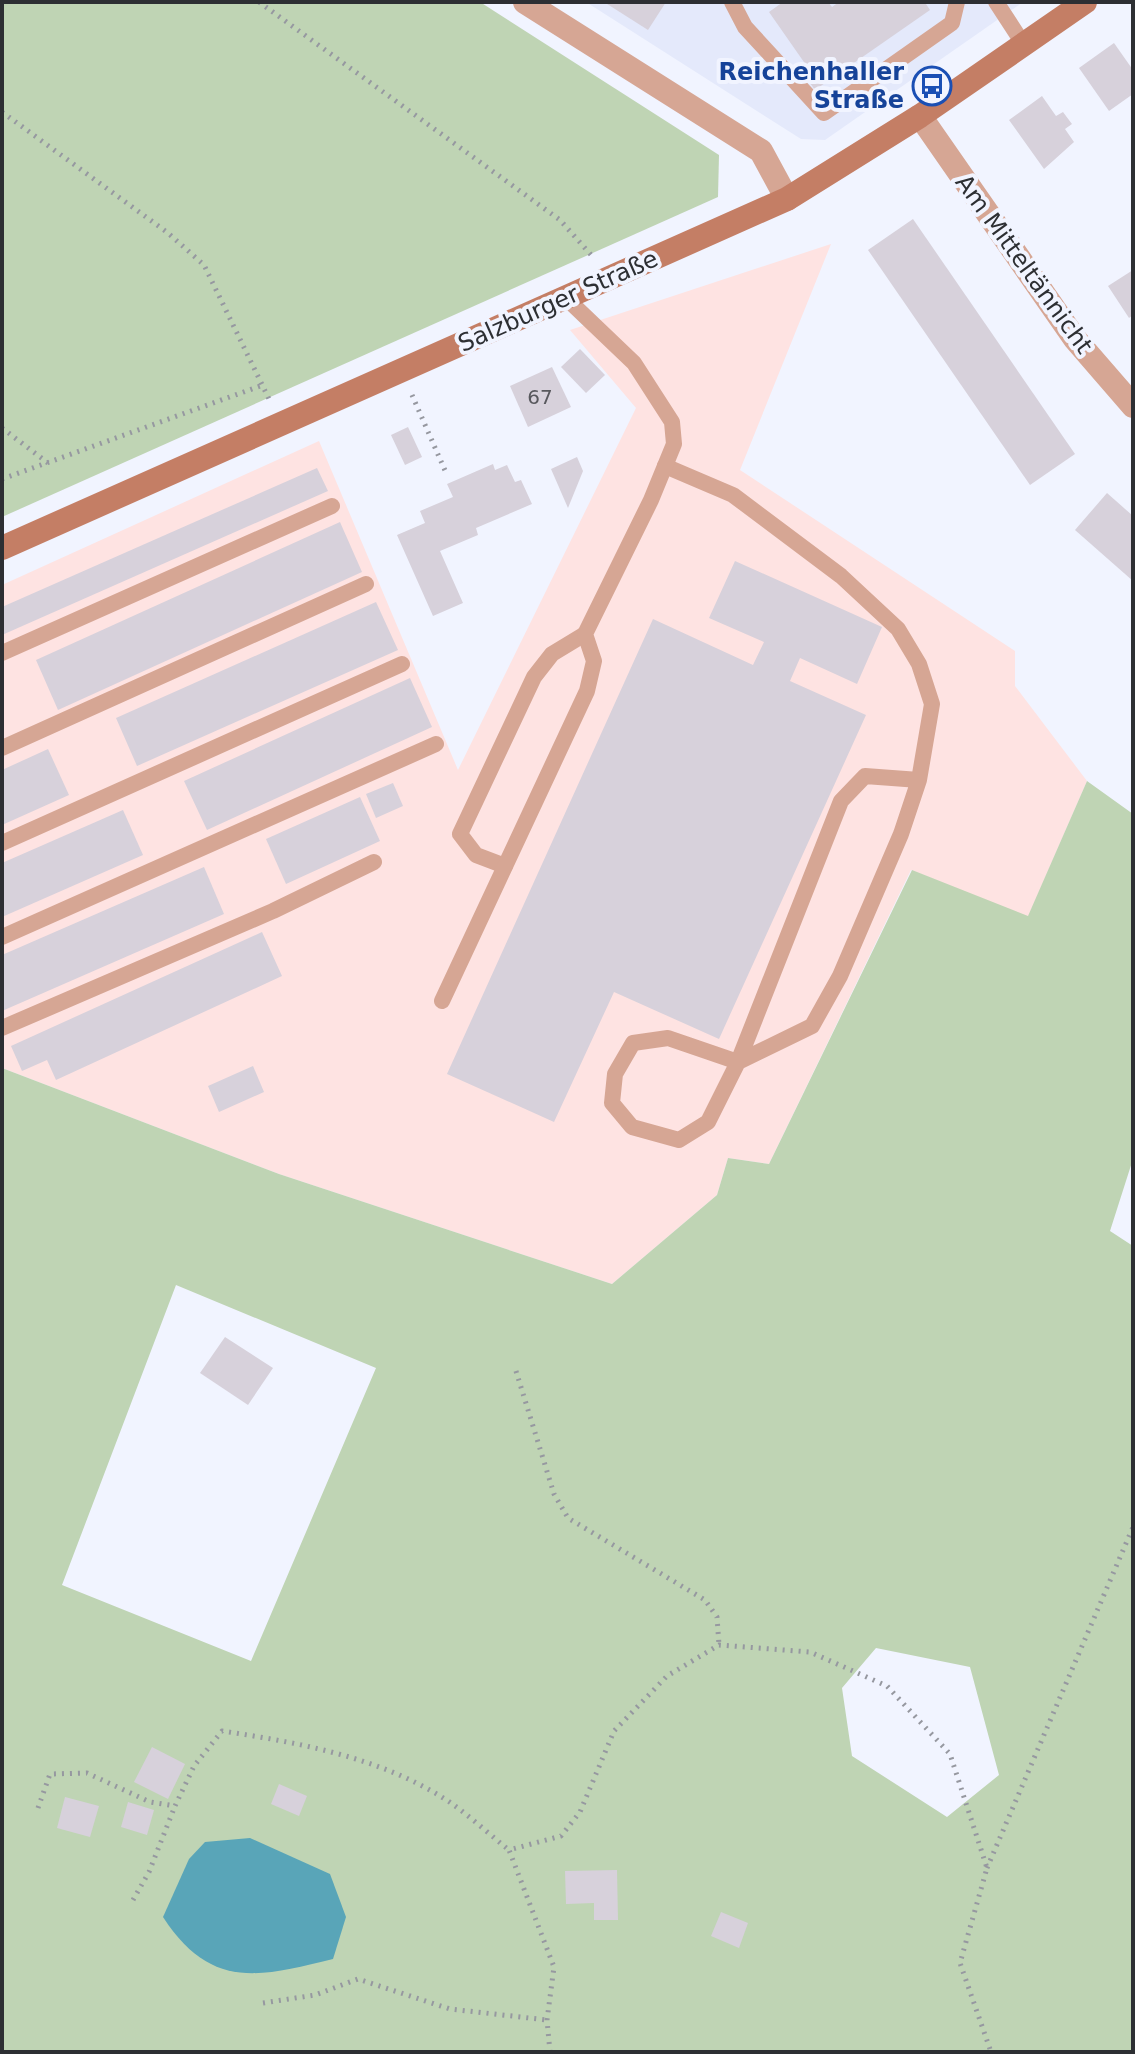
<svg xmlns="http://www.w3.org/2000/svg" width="1135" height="2054" font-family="'DejaVu Sans',sans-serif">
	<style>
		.built { fill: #e4e9fb }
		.industrial { fill: #fee3e2 }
		.green { fill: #bfd4b4; fill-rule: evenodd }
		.water { fill: #59a5b8 }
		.building { fill: #d7d1db }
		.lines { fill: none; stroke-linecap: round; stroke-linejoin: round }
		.path { stroke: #9698a0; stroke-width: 5; stroke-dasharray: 2 6; stroke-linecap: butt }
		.lane { stroke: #d6a694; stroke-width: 16 }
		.street { stroke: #d6a694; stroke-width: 24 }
		.secondary { stroke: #c47e65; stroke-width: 24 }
		.labels { text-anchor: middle; stroke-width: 8; stroke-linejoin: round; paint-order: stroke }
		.number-label { font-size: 20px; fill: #58585d }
		.transit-label { font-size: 24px; font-weight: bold; fill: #164399; stroke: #f1f4ff; text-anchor: end }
		.street-label { font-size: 24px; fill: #2d2f33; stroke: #f1f4ff }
	</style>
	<rect width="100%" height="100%" fill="#f1f4ff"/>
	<!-- built -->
	<path class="built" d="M586 2H1023L825 140 801 139Z"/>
	<!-- industrial -->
	<path class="industrial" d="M831 244 740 470 1015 651V686L1087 781 1028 917 911 870 769 1164 728 1158 717 1195 612 1284 279 1174 2 1068V585L319 441 458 770 636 408 570 330Z"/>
	<!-- green -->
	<g class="green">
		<path d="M2 2H480L719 155 718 197 2 517Z"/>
		<path d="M1087 781 1133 814V1159L1110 1231 1133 1246V2052H2V1068L279 1174 612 1284 717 1195 728 1158 769 1164 912 870 1028 916ZM176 1285 376 1368 251 1661 62 1585ZM876 1648 970 1667 999 1775 947 1817 852 1756 842 1688Z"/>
	</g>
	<!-- water -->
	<path class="water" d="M250 1838 330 1874 346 1917 333 1959C257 1978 210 1989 163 1917L189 1859 205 1842Z"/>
	<!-- building -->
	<g class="building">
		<path d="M604 2H666L648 30Z"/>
		<path d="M783 2H828L832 7 839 2H929L926 4 930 10 815 90 800 69 806 65 769 12Z"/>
		<path d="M1114 43 1133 70V94L1109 111 1079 68Z"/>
		<path d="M1042 96 1056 116 1063 112 1072 124 1065 129 1074 142 1044 169 1009 120Z"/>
		<path d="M913 219 1075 454 1030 485 868 250Z"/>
		<path d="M1133 270V315L1129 318 1108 286Z"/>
		<path d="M580 349 605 375 586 393 561 367Z"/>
		<path d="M552 367 571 407 528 427 510 386Z"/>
		<path d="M408 427 422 457 405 465 391 435Z"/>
		<path d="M577 457 583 471 568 508 551 469Z"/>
		<path d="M493 464 495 470 507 465 515 482 521 480 532 504 476 528 478 535 440 551 463 603 433 616 397 535 425 523 420 511 453 497 447 484Z"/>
		<path d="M317 468 328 491 2 635V607Z"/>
		<path d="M1107 493 1133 516V581L1075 530Z"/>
		<path d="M340 522 362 572 58 710 36 660Z"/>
		<path d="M735 561 882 627 857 684 800 658 790 681 866 715 719 1039 614 992 554 1122 447 1074 653 619 753 665 764 642 709 618Z"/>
		<path d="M376 602 398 650 137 766 116 718Z"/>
		<path d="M410 678 432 727 207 830 184 781Z"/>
		<path d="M48 749 69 795 2 825V770Z"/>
		<path d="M393 783 403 806 376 818 366 794Z"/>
		<path d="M360 797 380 841 286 884 266 839Z"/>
		<path d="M123 810 143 855 2 917V863Z"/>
		<path d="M204 867 224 914 2 1011V955Z"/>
		<path d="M262 932 282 976 56 1080 47 1060 22 1071 11 1046Z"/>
		<path d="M253 1066 264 1092 219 1112 208 1086Z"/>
		<path d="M225 1337 273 1368 248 1405 200 1373Z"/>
		<path d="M152 1747 185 1764 168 1799 134 1782Z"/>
		<path d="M279 1784 307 1796 299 1816 271 1804Z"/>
		<path d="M65 1797 99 1806 90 1837 57 1828Z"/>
		<path d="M128 1802 154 1810 147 1835 121 1827Z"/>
		<path d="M617 1870 618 1920H594V1903L566 1904 565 1871Z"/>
		<path d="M721 1912 748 1923 739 1948 711 1936Z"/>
	</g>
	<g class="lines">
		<!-- path -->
		<g class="path">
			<path d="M259 2 560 220 592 256"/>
			<path d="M2 112 168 233 204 265 269 399"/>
			<path d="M412 395 447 475"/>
			<path d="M2 428 48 463"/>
			<path d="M2 479 263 385"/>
			<path d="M516 1371 554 1494 568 1518 705 1600 717 1617 719 1645"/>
			<path d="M38 1808 50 1774 87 1773 150 1802 175 1806 194 1766 222 1731C301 1743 384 1758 451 1803 471 1817 490 1835 509 1850"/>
			<path d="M987 1868 1133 1527"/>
			<path d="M133 1900 149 1872 175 1806"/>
			<path d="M263 2003 315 1995 358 1979 450 2009 547 2020"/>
			<path d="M550 2052 547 2020 554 1967 509 1850 561 1836 580 1812 614 1731 667 1676 719 1645 810 1652 887 1686 950 1754 987 1868 960 1963 991 2052"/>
		</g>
		<!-- lane -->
		<g class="lane">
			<path d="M732 2 745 27 824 113 952 23 957 2"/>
			<path d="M996 2 1024 45"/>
			<path d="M665 466 733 495 841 576 898 629 919 664 932 704 919 780 901 834 840 976 812 1026 738 1062 668 1038 633 1043 615 1074 612 1103 632 1127 679 1140 708 1122 738 1062 841 801 865 776 919 780"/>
			<path d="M2 653 332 506"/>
			<path d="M2 748 366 584"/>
			<path d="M2 843 402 664"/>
			<path d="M505 866 476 855 460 834 534 677 552 654 585 634"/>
			<path d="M2 937 436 744"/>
			<path d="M442 1001 587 691 594 661 585 634 651 500 674 444 672 422 634 363 566 298"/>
			<path d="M2 1028 273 911 374 862"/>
		</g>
		<!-- street -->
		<g class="street">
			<path d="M525 2 761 151 787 199"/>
			<path d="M920 116 1075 339 1133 406"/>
		</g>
		<!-- secondary -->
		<path class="secondary" d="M2 548 787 199 920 116 1085 2"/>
	</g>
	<!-- icons -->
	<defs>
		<g id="bus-ring" transform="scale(2)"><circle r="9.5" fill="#f1f4ff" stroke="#1a4fb4" stroke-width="1.5"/><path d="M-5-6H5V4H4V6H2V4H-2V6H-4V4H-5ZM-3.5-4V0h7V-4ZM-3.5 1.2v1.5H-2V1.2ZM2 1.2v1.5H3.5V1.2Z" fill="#1a4fb4"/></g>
	</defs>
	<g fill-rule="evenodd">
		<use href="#bus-ring" x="932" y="86"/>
	</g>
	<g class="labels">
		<!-- number labels -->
		<g class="number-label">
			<text x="540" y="404">67</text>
		</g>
		<!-- transit labels -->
		<g class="transit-label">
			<text x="904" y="80">Reichenhaller<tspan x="904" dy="28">Straße</tspan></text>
		</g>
		<!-- street labels -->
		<g class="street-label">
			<text transform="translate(1024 264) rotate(54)" y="8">Am Mitteltännicht</text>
			<text transform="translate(558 301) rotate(-24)" y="8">Salzburger Straße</text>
		</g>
	</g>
	<!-- border -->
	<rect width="1135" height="2054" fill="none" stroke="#2d2f33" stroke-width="8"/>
</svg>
